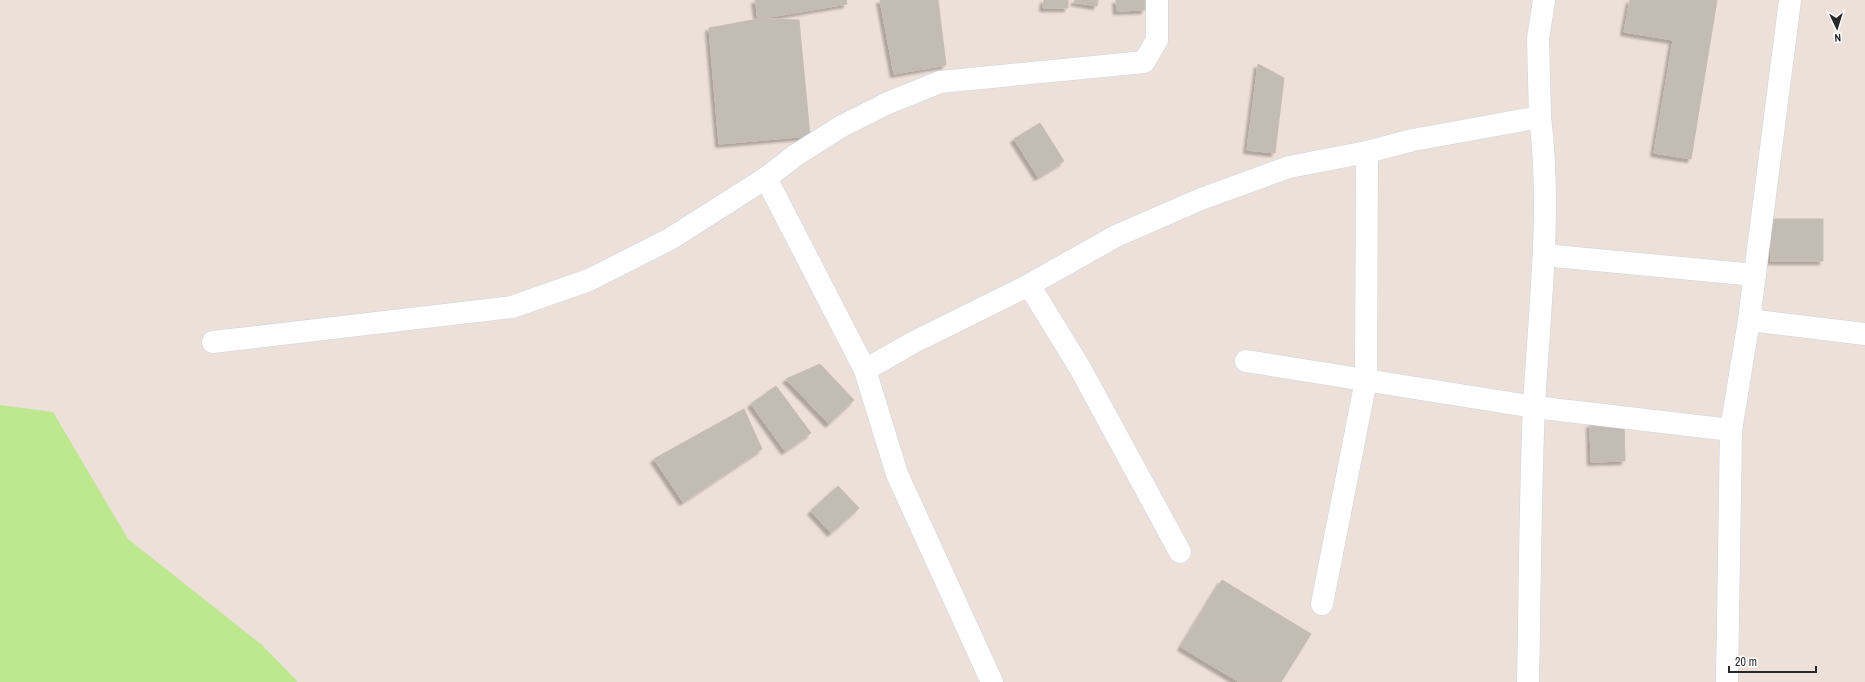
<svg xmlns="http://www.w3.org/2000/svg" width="1865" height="682" font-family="'Archivo Narrow',sans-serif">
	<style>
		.green { fill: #bde88f }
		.building { fill: #c3bcb4; stroke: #c7bcb2; filter: url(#shadow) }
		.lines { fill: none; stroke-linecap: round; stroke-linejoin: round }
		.minor-casing { stroke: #cdd5e3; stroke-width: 23 }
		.minor { stroke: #fff; stroke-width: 22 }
	</style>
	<defs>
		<filter id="shadow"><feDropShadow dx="-3.5" dy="3.5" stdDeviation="1" flood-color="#0004"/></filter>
	</defs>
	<rect width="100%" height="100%" fill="#ece0d8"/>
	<!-- green -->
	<path class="green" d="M0 405 53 412 128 539 262 645 298 682H0Z"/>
	<!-- building -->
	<g class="building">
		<path d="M755 0H846L847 4 758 19Z"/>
		<path d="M880 0H938L946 65 894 74Z"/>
		<path d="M1044 0H1068V8H1043Z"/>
		<path d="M1075 0H1098L1097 6 1074 2Z"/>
		<path d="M1116 0H1145V10L1117 11Z"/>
		<path d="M1630 0H1717L1691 159 1654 153 1673 40 1624 32Z"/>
		<path d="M758 19 799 20 810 136 719 144 709 28Z"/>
		<path d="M1258 64 1284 78 1275 153 1247 150Z"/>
		<path d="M1040 123 1064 161 1038 177 1014 139Z"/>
		<rect x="1771" y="219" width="52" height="42"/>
		<path d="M820 364 854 400 829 424 786 379Z"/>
		<path d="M776 386 811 433 785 451 751 404Z"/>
		<path d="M744 409 762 449 683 502 654 459Z"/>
		<path d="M1624 423 1625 461 1591 462 1590 424Z"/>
		<path d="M838 486 859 508 831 533 811 511Z"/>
		<path d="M1222 580 1311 634 1281 682H1239L1181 647Z"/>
	</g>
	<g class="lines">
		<!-- minor casing -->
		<g class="minor-casing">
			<g id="minor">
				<path d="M766 178 796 155 842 126 888 103 940 82 1144 62 1157 40V0"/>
				<path d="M1544 255 1755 275"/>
				<path d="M1029 285 1080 368 1180 552"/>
				<path d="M1749 320 1865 334"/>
				<path d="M213 342 512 307 589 280 670 239 766 178 865 370"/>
				<path d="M1246 361 1534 407 1731 430"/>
				<path d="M1322 604 1366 380 1367 152"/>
				<path d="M992 682 897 474 865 370 914 342 1029 285 1116 236 1201 199 1289 167 1367 152 1413 140 1540 117 1538 39 1544 0"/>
				<path d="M1528 682C1530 590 1530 498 1534 407 1539 311 1552 213 1540 117"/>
				<path d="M1727 682 1731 430 1749 320 1790 0"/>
			</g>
		</g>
		<!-- minor -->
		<use href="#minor" class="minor"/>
	</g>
	<!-- north arrow -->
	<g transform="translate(1837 28) rotate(176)" stroke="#ffffff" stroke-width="3" paint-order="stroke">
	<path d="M0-3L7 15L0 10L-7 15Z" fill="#282828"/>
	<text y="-6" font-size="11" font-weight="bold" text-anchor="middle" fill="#282828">N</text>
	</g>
	<!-- scale -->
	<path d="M1729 666v6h87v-6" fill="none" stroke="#282828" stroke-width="2"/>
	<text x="1735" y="666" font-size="12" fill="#282828" stroke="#ffffff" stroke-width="3" paint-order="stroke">20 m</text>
</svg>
